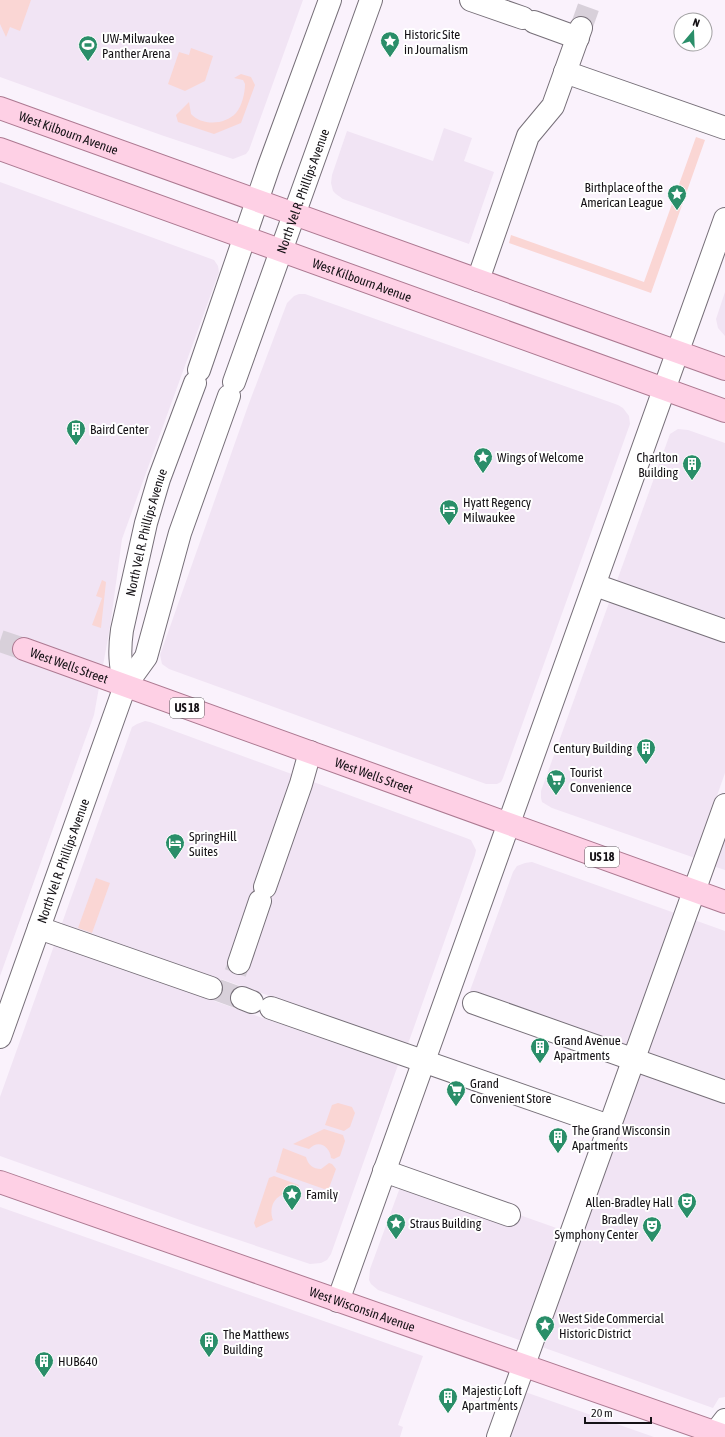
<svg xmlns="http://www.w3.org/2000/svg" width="725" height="1437" font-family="'Asap Condensed',sans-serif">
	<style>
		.built { fill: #f1e4f4 }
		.green { fill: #fad6d4 }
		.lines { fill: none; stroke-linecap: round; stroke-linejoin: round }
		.minor-tunnel { stroke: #d8d0da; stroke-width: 22; stroke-dasharray: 22 11; stroke-linecap: butt }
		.major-tunnel { stroke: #d8d0da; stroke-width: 22; stroke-dasharray: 22 11; stroke-linecap: butt }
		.minor-casing { stroke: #766f78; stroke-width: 24 }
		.major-casing { stroke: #ac7991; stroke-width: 24 }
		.minor { stroke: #fff; stroke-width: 22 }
		.major { stroke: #fed0e5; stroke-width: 22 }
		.labels { text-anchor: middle; stroke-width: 4; stroke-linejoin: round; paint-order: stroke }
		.shield { fill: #fff; stroke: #5b595c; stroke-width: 1 }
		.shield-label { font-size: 12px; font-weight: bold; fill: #151216 }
		.poi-label { font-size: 13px; fill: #151216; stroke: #fff; text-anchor: start }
		.street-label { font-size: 13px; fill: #151216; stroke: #fff }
	</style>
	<rect width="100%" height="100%" fill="#faf2fc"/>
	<!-- built -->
	<g class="built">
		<path d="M0 0H303L249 150 246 154 233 159 161 135 0 77Z"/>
		<path d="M444 128 472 138 464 161 494 172 469 244 343 199 336 194 333 191 331 183 332 175 347 131 433 161Z"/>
		<path d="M0 182 214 260 218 266 219 272 122 539 110 627 94 715 0 976Z"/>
		<path d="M725 292V336L718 328 716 319Z"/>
		<path d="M299 294H305L618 405 623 408 629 416 630 424 503 778 501 782 497 784H486L169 669 162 664 160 655 248 406 287 303 294 296Z"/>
		<path d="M678 429 688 430 725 443V773L695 858 552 808 542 802 541 798V791L670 434Z"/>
		<path d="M145 721 150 722 466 838 471 840 476 850 475 855 408 1044 221 979 214 1001 398 1065 331 1254 327 1260 321 1263 310 1264 197 1226 0 1156V1097L132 727 137 724Z"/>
		<path d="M725 834V870L713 866Z"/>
		<path d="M532 862 725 931V1397L719 1398 713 1408 542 1347 640 1072 463 1010 513 872 517 866 525 863Z"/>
		<path d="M402 1182 514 1213 562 1230 522 1341 378 1290 371 1284 369 1280 370 1269Z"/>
		<path d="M0 1207 423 1356 398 1425 403 1427 400 1437H0Z"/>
		<path d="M505 1385 654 1437H486Z"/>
	</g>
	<!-- green -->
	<g class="green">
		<path d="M0 0H31L20 31 10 27 6 37 0 24Z"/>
		<path d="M191 48 213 56 205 81 185 91 168 84 179 52 189 55Z"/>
		<path d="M241 74 251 77 255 85 241 123 214 134 178 122 176 115 189 102 191 114C202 126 225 125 236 113 242 106 245 93 245 84L243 80 234 78Z"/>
		<path d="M696 137 705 140 651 293 509 243 511 235 644 282Z"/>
		<path d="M102 580 106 582 101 628 92 625 102 598 96 596Z"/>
		<path d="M96 878 110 883 92 933 78 928Z"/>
		<path d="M338 1103 352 1107 355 1113 350 1127 344 1131 325 1125 332 1105Z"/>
		<path d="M324 1129 343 1135 345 1141 340 1156 334 1159 331 1158C330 1146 318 1139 309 1149L293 1144Z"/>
		<path d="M283 1148 306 1157C308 1165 313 1169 321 1169L329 1163 332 1164 336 1169 329 1188 324 1189 276 1172Z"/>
		<path d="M274 1176 299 1185 296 1192 293 1191 292 1194C276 1192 268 1206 273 1220L256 1228 254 1223 269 1178Z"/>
	</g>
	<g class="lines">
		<!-- minor-tunnel -->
		<g class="minor-tunnel">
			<path d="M581 28 591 0"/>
			<path d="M224 1004 239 963"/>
		</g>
		<!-- major-tunnel -->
		<path class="major-tunnel" d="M0 641 24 649"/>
		<!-- minor casing -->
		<g class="minor-casing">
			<g id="minor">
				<path d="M471 0 523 18"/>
				<path d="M534 22 578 38"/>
				<path d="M565 72 725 128"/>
				<path d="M478 280 528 136 553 106 581 28"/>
				<path d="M199 370 269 166 330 0"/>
				<path id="s1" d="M234 382 371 0"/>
				<path d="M595 585 725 631"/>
				<path id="s2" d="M125 686C120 665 119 651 122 630L146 523 159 479 195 383"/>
				<path d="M265 887 301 784 310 752"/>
				<path d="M39 928 211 988"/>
				<path d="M239 963 260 901"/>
				<path d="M242 998 252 1002"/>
				<path d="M474 1003 725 1092"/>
				<path d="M271 1008 609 1126"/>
				<path id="s3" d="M0 1037 125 686 146 657 180 533 229 396"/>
				<path d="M384 1171 509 1215"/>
				<path d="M338 1301 725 219"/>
				<path d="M498 1437 725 805"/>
				<path d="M713 1437 715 1433 725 1420"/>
			</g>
		</g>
		<!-- major casing -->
		<g class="major-casing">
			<g id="major">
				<path id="s4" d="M0 108 725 369"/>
				<path id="s5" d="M0 149 725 411"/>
				<path id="s6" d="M24 649 725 902"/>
				<path id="s7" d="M0 1182 725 1436"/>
			</g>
		</g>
		<!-- minor -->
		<use href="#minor" class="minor"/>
		<!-- major -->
		<use href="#major" class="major"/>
	</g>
	<!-- icons -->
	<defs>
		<g id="sight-pin" transform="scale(1)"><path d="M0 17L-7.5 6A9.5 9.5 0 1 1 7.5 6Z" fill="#2a8e69" stroke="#fff"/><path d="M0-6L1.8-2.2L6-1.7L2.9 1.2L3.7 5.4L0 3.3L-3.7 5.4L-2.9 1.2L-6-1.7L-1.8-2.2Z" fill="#fff"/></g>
		<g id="stadium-pin" transform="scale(1)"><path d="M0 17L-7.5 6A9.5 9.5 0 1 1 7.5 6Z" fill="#2a8e69" stroke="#fff"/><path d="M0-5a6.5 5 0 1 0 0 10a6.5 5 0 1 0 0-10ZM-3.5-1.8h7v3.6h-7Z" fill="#fff"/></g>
		<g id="building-pin" transform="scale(1)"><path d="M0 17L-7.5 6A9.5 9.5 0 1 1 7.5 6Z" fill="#2a8e69" stroke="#fff"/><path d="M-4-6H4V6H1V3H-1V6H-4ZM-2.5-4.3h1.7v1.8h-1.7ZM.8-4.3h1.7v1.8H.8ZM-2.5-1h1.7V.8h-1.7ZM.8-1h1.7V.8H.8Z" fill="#fff"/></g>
		<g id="hotel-pin" transform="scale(1)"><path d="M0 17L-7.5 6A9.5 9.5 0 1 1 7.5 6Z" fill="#2a8e69" stroke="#fff"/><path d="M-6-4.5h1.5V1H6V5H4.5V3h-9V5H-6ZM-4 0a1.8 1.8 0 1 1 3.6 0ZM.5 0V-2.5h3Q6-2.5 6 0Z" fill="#fff"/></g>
		<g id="supermarket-pin" transform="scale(1)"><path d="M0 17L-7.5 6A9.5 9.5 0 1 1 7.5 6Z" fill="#2a8e69" stroke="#fff"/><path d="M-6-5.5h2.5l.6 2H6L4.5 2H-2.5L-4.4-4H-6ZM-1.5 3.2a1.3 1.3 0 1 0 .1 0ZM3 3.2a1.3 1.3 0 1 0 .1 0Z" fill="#fff"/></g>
		<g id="theatre-pin" transform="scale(1)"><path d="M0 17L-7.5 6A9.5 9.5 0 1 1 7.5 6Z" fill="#2a8e69" stroke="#fff"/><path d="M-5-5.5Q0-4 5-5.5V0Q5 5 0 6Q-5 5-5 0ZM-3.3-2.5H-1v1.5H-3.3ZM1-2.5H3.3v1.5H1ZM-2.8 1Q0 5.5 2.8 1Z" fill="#fff"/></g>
	</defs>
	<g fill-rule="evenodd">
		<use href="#sight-pin" x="390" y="41"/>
		<use href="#stadium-pin" x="88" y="45"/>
		<use href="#sight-pin" x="677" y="194"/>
		<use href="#building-pin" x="76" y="429"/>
		<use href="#sight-pin" x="483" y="457"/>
		<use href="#building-pin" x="692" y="464"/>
		<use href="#hotel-pin" x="449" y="509"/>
		<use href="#building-pin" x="646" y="748"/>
		<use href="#supermarket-pin" x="556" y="779"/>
		<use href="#hotel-pin" x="175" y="843"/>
		<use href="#building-pin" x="540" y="1047"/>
		<use href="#supermarket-pin" x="456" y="1090"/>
		<use href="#building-pin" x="558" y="1137"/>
		<use href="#sight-pin" x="292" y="1194"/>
		<use href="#theatre-pin" x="687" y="1202"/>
		<use href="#sight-pin" x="396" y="1223"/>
		<use href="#theatre-pin" x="652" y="1226"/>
		<use href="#sight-pin" x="545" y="1325"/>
		<use href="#building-pin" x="209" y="1341"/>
		<use href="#building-pin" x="44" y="1361"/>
		<use href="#building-pin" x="448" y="1397"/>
	</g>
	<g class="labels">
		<!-- shield labels -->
		<g class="shield">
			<rect x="170" y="698" width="34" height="20" rx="3"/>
			<rect x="585" y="847" width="34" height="20" rx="3"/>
		</g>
		<g class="shield-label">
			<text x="187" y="712">US 18</text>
			<text x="602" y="861">US 18</text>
		</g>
		<!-- poi labels -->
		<g class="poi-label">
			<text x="404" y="39">Historic Site<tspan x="404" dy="15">in Journalism</tspan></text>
			<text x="102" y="43">UW-Milwaukee<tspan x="102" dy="15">Panther Arena</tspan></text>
			<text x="663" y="192" text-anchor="end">Birthplace of the<tspan x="663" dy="15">American League</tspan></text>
			<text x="90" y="434">Baird Center</text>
			<text x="497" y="462">Wings of Welcome</text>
			<text x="678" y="462" text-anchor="end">Charlton<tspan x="678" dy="15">Building</tspan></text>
			<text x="463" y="507">Hyatt Regency<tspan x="463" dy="15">Milwaukee</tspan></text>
			<text x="632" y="753" text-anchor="end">Century Building</text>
			<text x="570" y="777">Tourist<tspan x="570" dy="15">Convenience</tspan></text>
			<text x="189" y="841">SpringHill<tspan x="189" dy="15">Suites</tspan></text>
			<text x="554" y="1045">Grand Avenue<tspan x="554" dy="15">Apartments</tspan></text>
			<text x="470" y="1088">Grand<tspan x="470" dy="15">Convenient Store</tspan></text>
			<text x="572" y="1135">The Grand Wisconsin<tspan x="572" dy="15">Apartments</tspan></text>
			<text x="306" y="1199">Family</text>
			<text x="673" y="1207" text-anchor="end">Allen-Bradley Hall</text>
			<text x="638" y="1224" text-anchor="end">Bradley<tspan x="638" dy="15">Symphony Center</tspan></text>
			<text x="410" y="1228">Straus Building</text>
			<text x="559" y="1323">West Side Commercial<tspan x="559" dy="15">Historic District</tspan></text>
			<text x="223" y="1339">The Matthews<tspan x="223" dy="15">Building</tspan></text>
			<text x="58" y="1366">HUB640</text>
			<text x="462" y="1395">Majestic Loft<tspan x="462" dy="15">Apartments</tspan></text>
		</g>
		<!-- street labels -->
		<g class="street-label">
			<text dy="5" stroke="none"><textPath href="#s4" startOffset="73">West Kilbourn Avenue</textPath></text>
			<text dy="5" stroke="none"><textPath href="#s1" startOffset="203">North Vel R. Phillips Avenue</textPath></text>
			<text dy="5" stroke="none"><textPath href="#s5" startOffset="385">West Kilbourn Avenue</textPath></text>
			<text dy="5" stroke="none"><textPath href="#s2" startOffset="157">North Vel R. Phillips Avenue</textPath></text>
			<text dy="5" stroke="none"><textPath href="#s6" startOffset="48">West Wells Street</textPath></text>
			<text dy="5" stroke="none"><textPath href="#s6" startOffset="372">West Wells Street</textPath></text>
			<text dy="5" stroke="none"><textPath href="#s3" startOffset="187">North Vel R. Phillips Avenue</textPath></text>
			<text dy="5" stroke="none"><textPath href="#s7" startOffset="384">West Wisconsin Avenue</textPath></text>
		</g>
	</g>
	<!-- north arrow -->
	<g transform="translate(693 32) rotate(19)"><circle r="19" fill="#ffffff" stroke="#a1a0a2"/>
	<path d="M0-3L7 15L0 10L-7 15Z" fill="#2a8e69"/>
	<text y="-6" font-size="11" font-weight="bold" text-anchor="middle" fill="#151216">N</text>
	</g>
	<!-- scale -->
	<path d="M585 1417v6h66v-6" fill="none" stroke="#151216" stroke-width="2"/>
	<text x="591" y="1417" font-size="12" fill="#151216" stroke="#ffffff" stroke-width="3" paint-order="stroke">20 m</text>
</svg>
